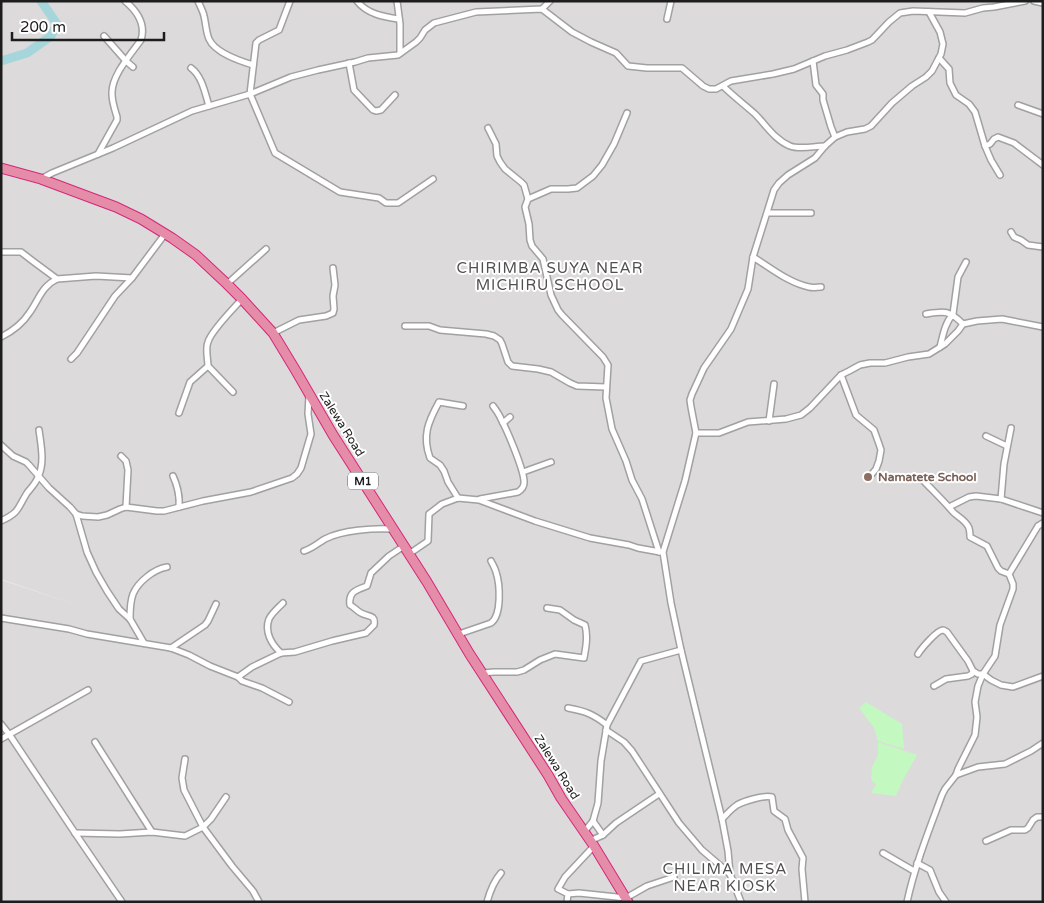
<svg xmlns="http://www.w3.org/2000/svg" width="1044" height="903" font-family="'Varela Round',sans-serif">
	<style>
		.residential { fill: #dcdadb }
		.park { fill: #c4f8c1 }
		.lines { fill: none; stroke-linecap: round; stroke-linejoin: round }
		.river { stroke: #a5d6db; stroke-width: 9 }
		.street-casing { stroke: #a1a1a1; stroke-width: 8 }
		.highway-casing { stroke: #d6277a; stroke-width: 11 }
		.street { stroke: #fff; stroke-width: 5 }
		.highway { stroke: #e58ca8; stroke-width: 9 }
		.education-dot { fill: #8d6e63; stroke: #fff; stroke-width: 2 }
		.labels { text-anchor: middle; stroke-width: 4; stroke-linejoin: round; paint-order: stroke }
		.shield { fill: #fff; stroke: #616161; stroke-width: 1 }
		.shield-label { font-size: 11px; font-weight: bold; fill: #1d1d1d }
		.street-label { font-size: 12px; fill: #1d1d1d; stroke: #fff }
		.education-label { font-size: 12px; font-weight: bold; fill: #785e54; stroke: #fff; text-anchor: start }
		.quarter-label { font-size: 15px; letter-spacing: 1px; fill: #505050; stroke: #fff }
	</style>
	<rect width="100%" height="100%" fill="#eee9e4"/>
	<!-- residential -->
	<path class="residential" d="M1 1H1043V902H1V580L80 606 1 579Z"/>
	<!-- park -->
	<g class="park">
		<path d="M866 702 902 724 904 749 878 741 874 728 859 708Z"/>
		<path d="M878 742 917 755 902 782 896 796 871 793 876 784 871 780 872 767 878 755Z"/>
	</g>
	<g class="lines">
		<!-- river -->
		<path class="river" d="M1 61 27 53 51 36 57 24 41 1"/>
		<!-- street casing -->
		<g class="street-casing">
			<g id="street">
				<path d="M198 1C200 6 203 11 204 16 206 24 206 32 209 39 215 53 240 61 253 65"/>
				<path d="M290 1 279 30 259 40 256 43 250 94 275 153 340 192 379 198 386 203H398L433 179"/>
				<path d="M357 1C367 14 384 17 399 19"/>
				<path d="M397 1 400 24V53"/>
				<path d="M1034 1 1043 3"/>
				<path d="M542 9 550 1"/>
				<path d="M667 19 671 1"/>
				<path d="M104 36 126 61 133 67"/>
				<path d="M939 58 949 69 950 83 956 95 969 104 975 112 985 146 991 160 1000 175"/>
				<path d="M813 61 816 85 823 94V100L831 127 835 137"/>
				<path d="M349 63 354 90 373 110 376 111 381 110 395 95"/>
				<path d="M191 68C202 76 205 93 209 106"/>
				<path d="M723 86C733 96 745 105 755 114 766 125 775 140 790 146 800 150 814 146 825 146"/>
				<path d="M1018 105 1043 114"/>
				<path d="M488 128 496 144 497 156 500 162 505 169 521 182 524 185 528 199 525 207 529 224 530 240 532 246 543 259 551 295 558 310 562 315 603 357 608 365 606 398 612 429 626 461 632 480 642 499 659 552"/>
				<path d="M985 146 990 144 994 139 998 137 1014 143 1043 165"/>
				<path d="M98 154 117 120V117C115 110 112 102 112 94 111 76 131 54 141 40 146 24 137 11 125 1"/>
				<path d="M41 179 52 173 113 148 192 111 250 94 291 77 318 70 355 62 368 58 398 55 416 42 420 38 425 30 434 23 476 12 542 9 572 32 591 42 616 53 628 66 647 68H682L703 86 709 89H716L731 81 773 74 794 69 825 56 847 50 868 42 872 40 889 22 900 13 913 11 965 13 983 8 994 7 1025 1"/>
				<path d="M528 199 551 189H568L577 188 593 176 602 165 614 144 627 113"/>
				<path d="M768 213H811"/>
				<path d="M1011 232 1014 237 1021 240 1028 245 1043 247"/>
				<path d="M1 252H21L34 262 57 279"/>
				<path d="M753 257C771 268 789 283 809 287 813 288 817 287 821 287"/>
				<path d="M227 284 266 249"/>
				<path d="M926 314C945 311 949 310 963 324"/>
				<path d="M405 326H429L440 330 486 334 494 336 500 340 502 344 508 362 512 366 538 369 551 372 570 383 577 386 606 387"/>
				<path d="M273 333 299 320 326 316 333 313 334 309 333 296 335 285 333 268"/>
				<path d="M1 337C13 331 23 323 30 312 39 299 42 286 57 279L96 276 132 278 165 234"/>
				<path d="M940 347C943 335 945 323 953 314L958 277 966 262"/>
				<path d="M71 359 77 353 115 296 132 278"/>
				<path d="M841 375 856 415 874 430 879 444 881 450 879 461 876 469 871 475"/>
				<path d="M233 392 208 366C208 359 205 349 208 342 211 331 233 309 242 299"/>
				<path d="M179 413 190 382 208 366"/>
				<path d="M769 421 774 384"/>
				<path d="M503 423 510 417"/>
				<path d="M696 433H719L748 422 786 419 801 415 810 408 841 375 849 371 860 365 870 363H885L908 357 929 354 945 344 958 331 963 324 977 321 1002 319 1043 327"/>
				<path d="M986 436 1007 446"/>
				<path d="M1 445 13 456 26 462 29 465 49 488 70 507 76 514 82 516 98 517 107 515 120 509 126 507 157 511H164L203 501 251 492 292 478 297 474 301 468 311 434 308 414 309 396"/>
				<path d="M121 456 126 461 128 470 126 507"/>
				<path d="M523 472 551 462"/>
				<path d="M173 476C178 487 180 495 179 507"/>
				<path d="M458 498 448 482 444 471 440 465 430 458C422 436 428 422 439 402L463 406"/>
				<path d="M480 499 518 492C521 490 524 487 524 483 525 472 507 430 501 419 499 414 496 410 493 406"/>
				<path d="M1001 499 1004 464 1011 428"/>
				<path d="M949 507 969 497 976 496 1001 499 1043 513"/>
				<path d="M76 514 87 552 96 572 107 591 119 609 130 619 144 643"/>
				<path d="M1 521C20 512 17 509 27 493 31 488 36 483 38 477 45 463 41 445 39 430"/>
				<path d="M304 551C313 548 318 543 325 539 342 530 374 528 392 529"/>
				<path d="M409 554 428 541 429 514 442 504 458 498 479 500 535 521 590 538 629 545 638 548 660 552"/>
				<path d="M1009 574 1038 526 1043 523"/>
				<path d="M1 618 69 629 87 634 171 648 189 655 210 666 238 677 242 681 262 688 289 702"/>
				<path d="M130 619C130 611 130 602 133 594 138 582 154 569 167 567"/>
				<path d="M459 634 491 623C502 615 500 584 496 572 495 568 493 565 491 561"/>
				<path d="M171 648 205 625 208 621 216 604"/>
				<path d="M281 653C272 645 264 632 269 619 272 613 278 608 283 603"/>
				<path d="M918 654C921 649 937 630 943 630 944 630 945 631 947 632L968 661 973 671 978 674H983L991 680 1001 685 1013 687 1043 676"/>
				<path d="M483 673 494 672H517L524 670 540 660 555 654 584 658C586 647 588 636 585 625L574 620 560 610 547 608"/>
				<path d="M238 677 252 667 281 653 295 652 332 641 366 633 374 625C376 614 368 617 361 613 357 611 354 607 350 605 348 592 356 590 367 586L371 573 389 556 404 546"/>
				<path d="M934 686 946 679 968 676 972 674 973 671"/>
				<path d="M568 708C585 711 593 714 607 725"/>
				<path d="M1 724 9 734 75 833 122 902"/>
				<path d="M606 730 624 742 632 751 679 823 702 850 730 874"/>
				<path d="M1 739 88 690"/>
				<path d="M95 742 152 832"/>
				<path d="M185 759 182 778 184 790 203 827 232 866 253 891 259 902"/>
				<path d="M956 775 978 767 1005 764 1031 751 1043 743"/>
				<path d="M722 819C727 814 731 809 737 805 744 801 764 795 772 797L774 811 785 819 788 830 803 858 802 869 805 902"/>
				<path d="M593 821 603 835"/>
				<path d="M584 832 593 821 598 803 601 761 607 725 641 661 681 650"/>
				<path d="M75 833 120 834 152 832 185 836 203 827 211 819 226 797"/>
				<path d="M590 841 603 835 616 823 659 794"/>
				<path d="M986 841 1011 830H1025L1028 828 1033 820 1037 817H1043"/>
				<path d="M594 846 565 877 558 889 568 894 579 893 626 898 647 886 674 877"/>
				<path d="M883 853 914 871"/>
				<path d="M917 863 930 870 939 892 946 902"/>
				<path d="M487 902C490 891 494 881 501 873"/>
				<path d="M567 902 568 894"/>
				<path d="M741 902 730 874 728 851 722 819 681 650 671 603 663 552 685 481 696 433 691 407 690 400 692 394 704 368 731 329 748 289 753 257 774 190 779 183 788 175 815 158 825 146 835 137 847 132 865 129 871 126 892 103 912 86 926 77 932 71 941 54 943 44 940 32 929 12"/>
				<path d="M907 902C915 865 929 830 942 795L945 789 956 775 958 769 975 735 977 717 975 702 978 686 983 674 995 656 1000 625 1013 589V584L1009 574 1001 571 998 568 987 546 970 537C970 534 970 529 968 526 964 519 958 517 953 512 943 500 931 489 920 477"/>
			</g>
		</g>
		<!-- highway casing -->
		<g class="highway-casing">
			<path id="highway" d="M1 168 41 179 116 207 141 219 172 238 196 255 227 284 242 299 273 333 296 371 333 435 427 582 469 653 548 775 561 798 594 846 628 902"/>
		</g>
		<!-- street -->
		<use href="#street" class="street"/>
		<!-- highway -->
		<use href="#highway" class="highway"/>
	</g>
	<!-- markers -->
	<circle class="education-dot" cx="868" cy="477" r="5"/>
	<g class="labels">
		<!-- shield labels -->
		<rect class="shield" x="348" y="472.5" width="30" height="17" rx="4"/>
		<g class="shield-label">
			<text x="363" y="485">M1</text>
		</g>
		<!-- street labels -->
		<g class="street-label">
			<text transform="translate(342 424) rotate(58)" y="4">Zalewa Road</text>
			<text transform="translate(557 767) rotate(58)" y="4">Zalewa Road</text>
		</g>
		<!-- education labels -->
		<g class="education-label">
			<text x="878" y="481">Namatete School</text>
		</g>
		<!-- quarter labels -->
		<g class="quarter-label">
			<text x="550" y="273">CHIRIMBA SUYA NEAR<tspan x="550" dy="17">MICHIRU SCHOOL</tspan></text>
			<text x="725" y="874">CHILIMA MESA<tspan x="725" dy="17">NEAR KIOSK</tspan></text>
		</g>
	</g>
	<!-- border -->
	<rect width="1044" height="903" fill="none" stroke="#1d1d1d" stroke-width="5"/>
	<!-- scale -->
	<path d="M12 32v8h152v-8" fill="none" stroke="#1d1d1d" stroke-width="2.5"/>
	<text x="20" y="32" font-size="15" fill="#1d1d1d" stroke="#ffffff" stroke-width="4" paint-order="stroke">200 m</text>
</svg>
